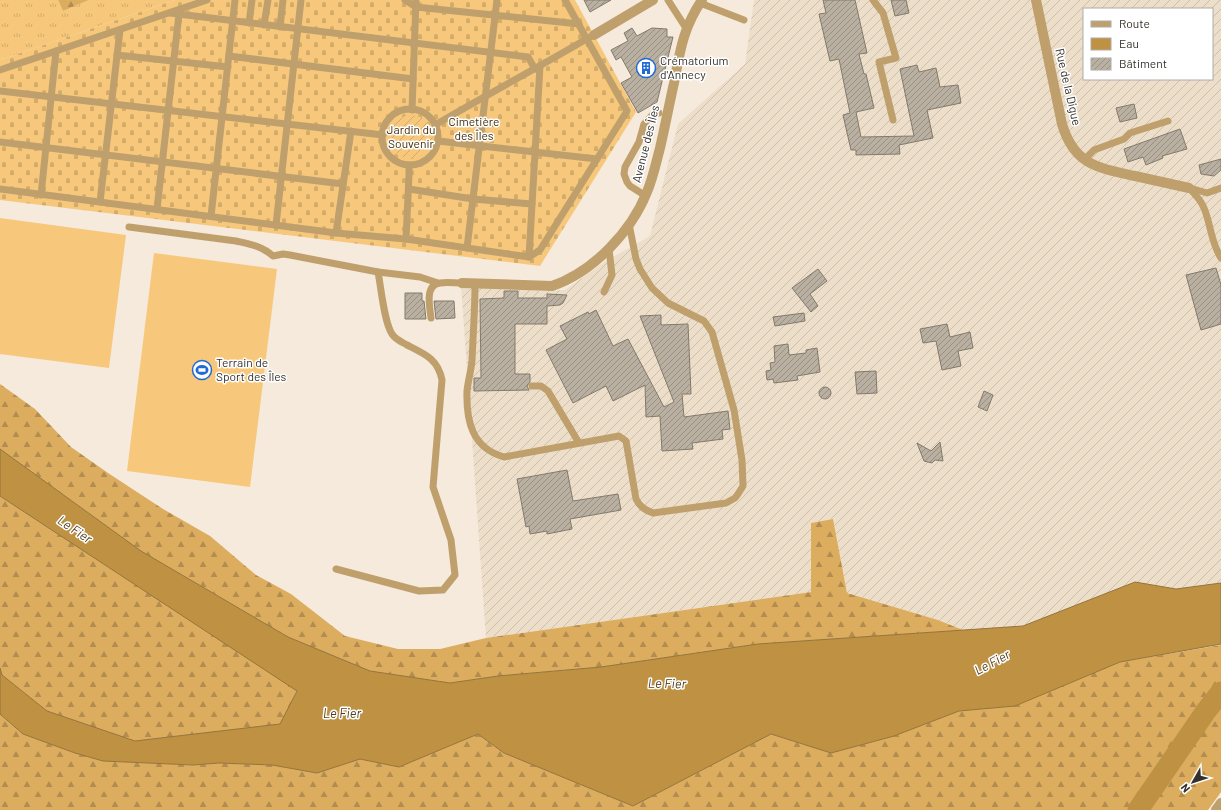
<svg xmlns="http://www.w3.org/2000/svg" width="1221" height="810" font-family="Barlow,sans-serif">
	<style>
		.industrial { fill: url(#industrial-furrows); fill-rule: evenodd }
		.grass { fill: url(#grass-tufts) }
		.forest { fill: url(#forest-firs) }
		.cemetery { fill: url(#cemetery-stones) }
		.garden { fill: url(#garden-furrows) }
		.pitch { fill: #f7c87b }
		.water { fill: #bf9142; stroke: #95743b }
		.lines { fill: none; stroke-linecap: round; stroke-linejoin: round }
		.river { stroke: #bf9142; stroke-width: 21 }
		.building { fill: url(#building-hatch); stroke: #837a6c }
		.service { stroke: #bfa06d; stroke-width: 7 }
		.minor { stroke: #bfa06d; stroke-width: 10 }
		.tertiary { stroke: #bfa06d; stroke-width: 10 }
		.labels { text-anchor: middle; stroke-width: 3; stroke-linejoin: round; paint-order: stroke }
		.poi-label { font-size: 12px; fill: #34302a; stroke: #fff; text-anchor: start }
		.street-label { font-size: 12px; fill: #34302a; stroke: #fff }
		.park-label { font-size: 12px; fill: #3f2c08; stroke: #fff }
		.water-label { font-size: 13px; font-style: italic; fill: #533f1e; stroke: #fff }
	</style>
	<defs>
		<pattern id="industrial-furrows" width="10" height="10" patternUnits="userSpaceOnUse"><rect width="10" height="10" fill="#eddec9"/><path d="M-1 1l2-2M0 10L10 0M9 11l2-2" fill="none" stroke="#ccbfad"/></pattern>
		<pattern id="grass-tufts" width="24" height="20" patternUnits="userSpaceOnUse"><rect width="24" height="20" fill="#f7c87b"/><path d="M3 7l-1-3M5 7V3M7 7l1-3M15 17l-1-3M17 17v-4M19 17l1-3" fill="none" stroke="#d4ac6a"/></pattern>
		<pattern id="forest-firs" width="22" height="20" patternUnits="userSpaceOnUse"><rect width="22" height="20" fill="#dcad5f"/><path d="M5 1l3.5 6h-7zM16 11l3.5 6h-7z" fill="#b38d4f"/></pattern>
		<pattern id="cemetery-stones" width="16" height="16" patternUnits="userSpaceOnUse"><rect width="16" height="16" fill="#f7c87b"/><path d="M2 7V4a2 2 0 0 1 4 0v3zM10 15v-3a2 2 0 0 1 4 0v3z" fill="#d4ac6a"/></pattern>
		<pattern id="garden-furrows" width="10" height="10" patternUnits="userSpaceOnUse"><rect width="10" height="10" fill="#f7c87b"/><path d="M-1 1l2-2M0 10L10 0M9 11l2-2" fill="none" stroke="#d4ac6a"/></pattern>
		<pattern id="building-hatch" width="6" height="6" patternUnits="userSpaceOnUse"><rect width="6" height="6" fill="#b9b0a1"/><path d="M-1 1l2-2M0 6l6-6M5 7l2-2" fill="none" stroke="#979083"/></pattern>
	</defs>
	<rect width="100%" height="100%" fill="#f5eadb"/>
	<!-- industrial -->
	<path class="industrial" d="M754 0H1221V645L1120 662 963 630 938 620 847 593 833 519 811 523V592L486 638 461 284 540 291 565 290 606 261 650 236 678 124 745 64ZM1084 9H1212V79H1084Z"/>
	<!-- grass -->
	<path class="grass" d="M0 0H58L63 11 89 0H175L0 60Z"/>
	<!-- forest -->
	<g class="forest">
		<path d="M58 0H89L63 11Z"/>
		<path d="M0 384 35 409 71 447 108 473 163 509 210 536 256 575 291 594 345 636 398 649H440L486 638 811 592V523L833 519 847 593 938 620 963 630 758 644 601 667 498 676 450 683 370 671 288 637 141 551 0 449Z"/>
		<path d="M0 496 297 690 281 724 135 741 47 711 2 675 0 668Z"/>
		<path d="M1221 645V792L1208 810H0V714L23 734 75 753 103 761 193 765 219 763 272 765 317 773 360 759 399 767 478 734 504 753 633 806 771 734 831 753 894 736 959 711 1015 706 1120 662Z"/>
	</g>
	<!-- cemetery -->
	<path class="cemetery" d="M175 0H575L636 112 540 266 0 200V60Z"/>
	<!-- garden -->
	<circle class="garden" cx="411" cy="137" r="22"/>
	<!-- pitch -->
	<g class="pitch">
		<path d="M0 218 126 235 109 368 0 354Z"/>
		<path d="M154 253 277 269 250 487 127 471Z"/>
	</g>
	<!-- water -->
	<path class="water" d="M0 449 141 551 288 637 370 671 450 683 498 676 601 667 758 644 1023 626 1135 582 1176 589 1221 583V644L1120 662 1015 706 959 711 894 736 831 753 771 734 633 806 504 753 478 734 399 767 360 759 317 773 272 765 219 763 193 765 103 761 75 753 23 734 0 714V668L2 675 47 711 135 741 280 724 297 691 0 496Z"/>
	<g class="lines">
		<!-- river -->
		<path class="river" d="M1138 810 1206 711 1221 692"/>
	</g>
	<!-- building -->
	<g class="building">
		<path d="M584 0H611L590 12Z"/>
		<path d="M823 0H855L867 53 859 54 864 74H866L874 108 856 112 861 137 914 136 900 69 917 65 919 72 936 68 940 87 958 85 961 103 927 110 933 138 899 145 900 154 856 155V150H851L843 115 850 113 839 59 830 61 819 14 826 13Z"/>
		<path d="M891 0H906L909 13 895 16Z"/>
		<path d="M632 28 637 36 652 28 667 29V37H673L657 102 638 113 621 83 632 77 621 57 616 60 611 50 628 41 624 33Z"/>
		<path d="M1134 104 1137 118 1120 122 1116 108Z"/>
		<path d="M1180 129 1187 149 1162 156 1163 158 1146 165 1143 157 1128 162 1124 149Z"/>
		<path d="M1221 159V170L1214 176 1201 174 1199 165Z"/>
		<path d="M1216 268 1221 285V324L1201 330 1186 275Z"/>
		<path d="M818 269 827 281 810 294 818 306 811 312 792 288Z"/>
		<path d="M504 291H518V298H547V294L567 295 563 303 560 305 547 306V324H515V374H530V382L527 386 529 390 474 391V378H481L480 299 504 298Z"/>
		<path d="M405 293H422V301H424L426 319H405Z"/>
		<path d="M434 301H454L455 318 436 319Z"/>
		<path d="M596 310 613 346 628 339 664 407 674 402 640 316 661 315V325L688 324 691 394H682L684 417 728 411 730 429 722 430 723 439 692 443 693 449 662 451 660 416 646 417 645 385 613 401 606 386 573 403 546 350 567 339 560 326 588 312 589 314Z"/>
		<path d="M804 313 805 321 775 326 773 317Z"/>
		<path d="M947 324 950 337 970 332 973 348 958 351 961 366 942 370 936 341 923 343 920 329Z"/>
		<path d="M788 344 789 355 806 353V350L817 348 820 372 797 376 798 380 774 383 773 379 767 380 766 371 771 370 770 363 775 362 774 346Z"/>
		<path d="M876 371 877 393 857 394 855 372Z"/>
		<circle cx="825" cy="393" r="6"/>
		<path d="M984 391 993 395 987 411 978 407Z"/>
		<path d="M940 442 943 461 935 460 932 463 924 461 917 443 931 451Z"/>
		<path d="M567 470 573 501 618 494 621 510 570 519 572 529 547 534V531L530 534 529 526 526 527 517 479Z"/>
	</g>
	<g class="lines">
		<!-- service -->
		<g class="service">
			<path d="M405 0 416 7 579 24"/>
			<path d="M668 0 686 28"/>
			<path d="M873 0 883 13 896 58 879 62 893 120"/>
			<path d="M700 3 744 20"/>
			<path d="M170 13 528 57 535 69"/>
			<path d="M249 23 252 0"/>
			<path d="M264 25 268 0"/>
			<path d="M280 27 283 0"/>
			<path d="M117 55 228 67"/>
			<path d="M229 56 413 79"/>
			<path d="M0 70 207 0"/>
			<path d="M0 91 383 135"/>
			<circle cx="410" cy="137" r="28"/>
			<path d="M412 110 416 0"/>
			<path d="M435 125C486 95 539 67 590 37"/>
			<path d="M438 141 597 159"/>
			<path d="M0 142 343 184"/>
			<path d="M1084 160 1094 150 1124 139 1130 133 1168 121"/>
			<path d="M1189 188C1195 194 1201 200 1204 208 1211 225 1211 243 1221 258"/>
			<path d="M1190 188 1207 193 1221 188"/>
			<path d="M0 189 336 233 406 239 529 257 540 250 627 111 565 0"/>
			<path d="M409 189 473 199 532 204"/>
			<path d="M41 195 56 51"/>
			<path d="M646 196 630 186 627 182 624 174 625 167 639 142 644 124 653 114 659 113"/>
			<path d="M100 202 120 30"/>
			<path d="M157 209 179 14"/>
			<path d="M211 216 235 0"/>
			<path d="M276 225 301 0"/>
			<path d="M129 227 236 241C249 244 262 246 273 256L283 254 290 255 378 272 420 277 438 283"/>
			<path d="M336 233 351 131"/>
			<path d="M406 239 409 175V165"/>
			<path d="M467 248 497 0"/>
			<path d="M529 257 540 66"/>
			<path d="M475 284C475 310 473 335 472 361 471 371 468 381 467 391 466 421 472 448 504 457L619 436 626 441 636 499C640 507 645 510 653 513L726 503 735 498 738 494 743 486 742 460 734 410 712 332 704 321 668 303 652 288 640 269 636 259 629 224"/>
			<path d="M604 292 612 275 609 249"/>
			<path d="M431 318C430 308 424 285 440 283 446 282 455 283 462 283"/>
			<path d="M532 386H541L548 391 579 443"/>
			<path d="M336 569 419 591 443 590 455 575 451 540 433 487 442 380C438 359 425 354 407 345 402 342 396 340 392 334 384 322 381 287 378 272"/>
		</g>
		<!-- minor -->
		<g class="minor">
			<path d="M1036 0 1062 124C1074 165 1098 168 1135 176 1153 180 1171 184 1189 188"/>
			<path d="M594 35 653 0"/>
			<path d="M462 283 552 286C593 272 631 232 647 192 653 178 656 163 660 148 665 127 669 105 674 83 680 51 683 28 702 0"/>
		</g>
		<!-- tertiary -->
		<path class="tertiary" d="M1216 810 1221 803"/>
	</g>
	<!-- icons -->
	<defs>
		<g id="building-ring" transform="scale(1)"><circle r="9.5" fill="#fff" stroke="#216ad5" stroke-width="1.5"/><path d="M-4-6H4V6H1V3H-1V6H-4ZM-2.5-4.3h1.7v1.8h-1.7ZM.8-4.3h1.7v1.8H.8ZM-2.5-1h1.7V.8h-1.7ZM.8-1h1.7V.8H.8Z" fill="#216ad5"/></g>
		<g id="stadium-ring" transform="scale(1)"><circle r="9.5" fill="#fff" stroke="#216ad5" stroke-width="1.5"/><path d="M0-5a6.5 5 0 1 0 0 10a6.5 5 0 1 0 0-10ZM-3.5-1.8h7v3.6h-7Z" fill="#216ad5"/></g>
	</defs>
	<g fill-rule="evenodd">
		<use href="#building-ring" x="646" y="68"/>
		<use href="#stadium-ring" x="202" y="370"/>
	</g>
	<g class="labels">
		<!-- poi labels -->
		<g class="poi-label">
			<text x="660" y="65">Crématorium<tspan x="660" dy="14">d'Annecy</tspan></text>
			<text x="216" y="367">Terrain de<tspan x="216" dy="14">Sport des Îles</tspan></text>
		</g>
		<!-- street labels -->
		<g class="street-label">
			<text transform="translate(1068 87) rotate(77)" y="4">Rue de la Digue</text>
			<text transform="translate(646 144) rotate(-76)" y="4">Avenue des Îles</text>
		</g>
		<!-- park labels -->
		<g class="park-label">
			<text x="474" y="126">Cimetière<tspan x="474" dy="14">des Îles</tspan></text>
			<text x="411" y="134">Jardin du<tspan x="411" dy="14">Souvenir</tspan></text>
		</g>
		<!-- water labels -->
		<g class="water-label">
			<text transform="translate(75 529) rotate(34)" y="5">Le Fier</text>
			<text transform="translate(992 662) rotate(-28)" y="5">Le Fier</text>
			<text transform="translate(667 683) rotate(1)" y="5">Le Fier</text>
			<text x="342" y="718">Le Fier</text>
		</g>
	</g>
	<!-- legend -->
	<rect x="1083" y="8" width="130" height="72" fill="#ffffff" stroke="#aeacaa"/>
	<rect x="1091" y="21" width="20" height="6" fill="#bfa06d" stroke="#aeacaa"/>
	<text x="1119" y="28" font-size="12" fill="#34302a">Route</text>
	<rect x="1091" y="38" width="20" height="12" fill="#bf9142" stroke="#aeacaa"/>
	<text x="1119" y="48" font-size="12" fill="#34302a">Eau</text>
	<rect x="1091" y="58" width="20" height="12" fill="url(#building-hatch)" stroke="#aeacaa"/>
	<text x="1119" y="68" font-size="12" fill="#34302a">Bâtiment</text>
	<!-- north arrow -->
	<g transform="translate(1193 782) rotate(231)" stroke="#ffffff" stroke-width="3" paint-order="stroke">
	<path d="M0-3L7 15L0 10L-7 15Z" fill="#34302a"/>
	<text y="-6" font-size="11" font-weight="bold" text-anchor="middle" fill="#34302a">N</text>
	</g>
</svg>
